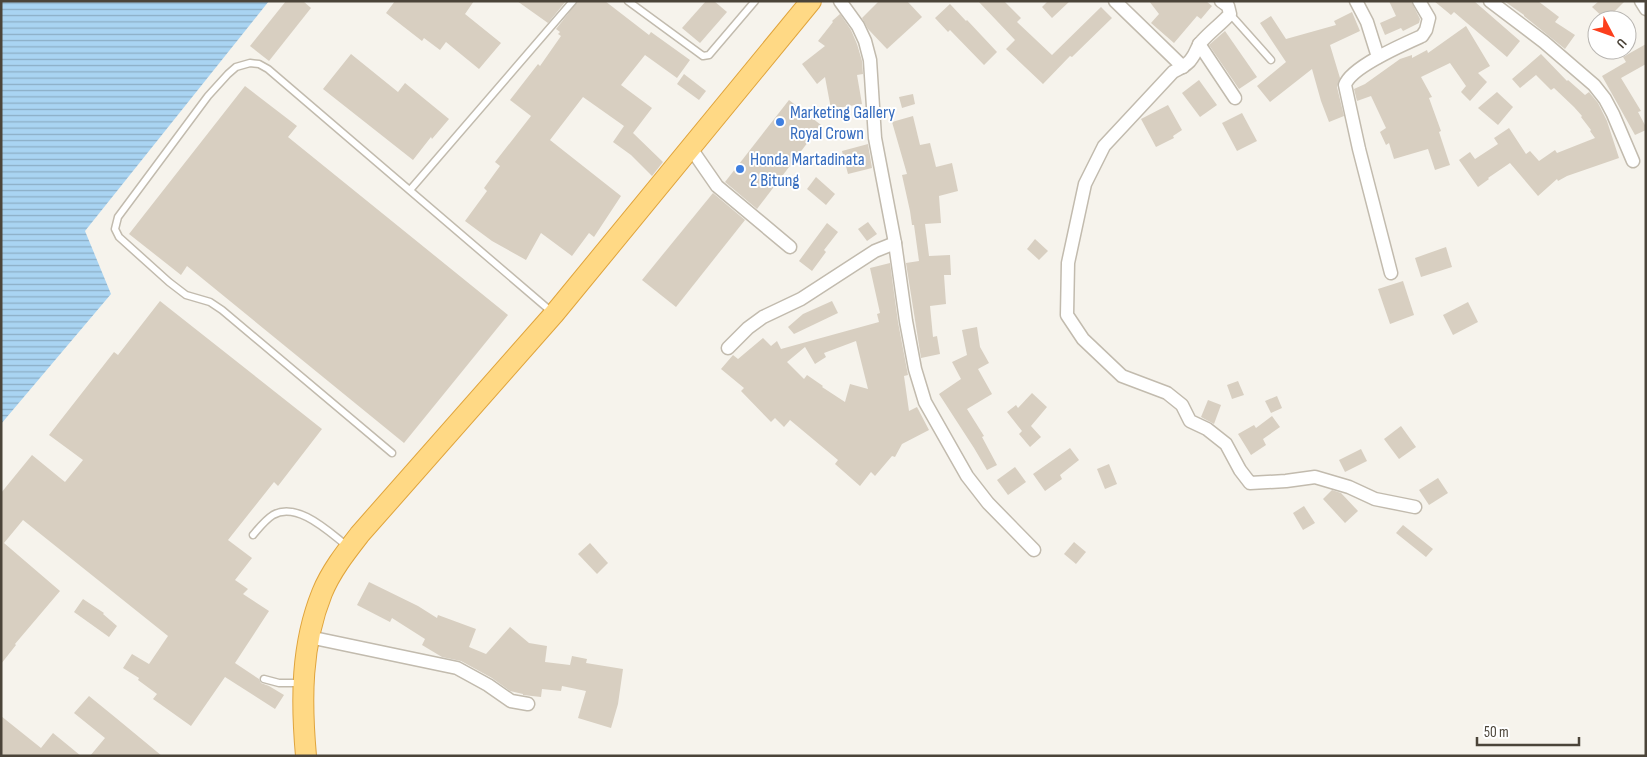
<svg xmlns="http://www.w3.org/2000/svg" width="1647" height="757" font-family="'Sofia Sans Condensed',sans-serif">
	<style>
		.water { fill: url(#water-rules) }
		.building { fill: #d8cfc1; fill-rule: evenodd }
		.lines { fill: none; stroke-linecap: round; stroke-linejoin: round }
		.service-casing { stroke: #c2bbae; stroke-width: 9 }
		.minor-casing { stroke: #c2bbae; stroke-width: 15 }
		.trunk-casing { stroke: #e0a43c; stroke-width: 22 }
		.service { stroke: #fff; stroke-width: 6 }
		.minor { stroke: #fff; stroke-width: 12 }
		.trunk { stroke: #ffd985; stroke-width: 20 }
		.shop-dot { fill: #3f7fe0; stroke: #fff; stroke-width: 2 }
		.labels { text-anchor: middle; stroke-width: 4; stroke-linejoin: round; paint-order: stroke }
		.shop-label { font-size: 18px; fill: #366cbe; stroke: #fff; text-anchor: start }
	</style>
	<defs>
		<pattern id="water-rules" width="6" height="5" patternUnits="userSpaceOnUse" patternTransform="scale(1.25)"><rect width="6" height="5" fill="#a9d4f2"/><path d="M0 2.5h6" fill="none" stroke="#8caec5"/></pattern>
	</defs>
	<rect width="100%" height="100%" fill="#f6f3ec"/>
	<!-- water -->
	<path class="water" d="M1 1H269L85 231 111 294 1 424Z"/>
	<!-- building -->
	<g class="building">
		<path d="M286 1H303L311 8 269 61 250 46Z"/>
		<path d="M395 1H474L465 14 501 43 479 69 446 42 440 50 424 38 422 41 386 13Z"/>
		<path d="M517 1H566L548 23Z"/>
		<path d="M578 1H605L649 35 651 32 690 60 677 78 645 55 621 85 652 108 633 133 663 162 652 176 631 155 613 142 624 126 583 97 550 140 621 196 594 237 589 233 572 256 541 233 526 260 492 241 465 221 487 191 484 188 500 166 495 162 531 116 510 100 538 64 540 66 561 36 558 34 560 32 556 29Z"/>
		<path d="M706 1H714L727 12 700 43 682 28Z"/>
		<path d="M879 1H907L922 17 887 49 868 29 862 18Z"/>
		<path d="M978 1H1004L1021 18 1017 22 1052 55 1101 7 1112 18 1072 57 1070 56 1043 84 1006 49 1015 40Z"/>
		<path d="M1048 1H1070L1052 18 1042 7Z"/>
		<path d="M1149 1H1206L1212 6 1201 19 1197 16 1174 43 1151 23 1159 14Z"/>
		<path d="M1389 1H1411L1420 19 1419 23 1403 31 1401 28 1385 35 1380 23 1396 16Z"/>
		<path d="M1434 1H1474L1520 41 1507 57 1454 12 1451 15Z"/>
		<path d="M1504 1H1538L1559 17 1555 22 1575 35 1565 49 1524 16V15Z"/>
		<path d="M1599 1H1625L1606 20 1592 7Z"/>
		<path d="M950 4 966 21 967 20 997 52 984 65 950 30 948 32 935 18Z"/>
		<path d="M1352 12 1360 31 1330 45 1340 78 1337 87 1344 116 1329 122 1321 101 1312 69 1270 102 1257 86 1286 62 1260 23 1271 16 1286 39 1336 25 1334 21Z"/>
		<path d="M840 14 851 30 857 44 862 61 863 74 857 75 862 104 831 109 825 77 817 84 802 64 825 46 818 41 833 22 832 21Z"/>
		<path d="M1466 26 1490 66 1478 73 1487 82 1470 101 1461 92 1466 86 1450 63 1421 77 1432 97 1429 98 1441 131 1439 132 1450 165 1435 170 1428 149 1394 159 1389 143 1386 145 1380 132 1386 128 1371 96 1357 101 1354 89 1365 84 1400 59 1412 55V58L1427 50 1428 53Z"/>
		<path d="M1225 31 1257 77 1239 89 1209 45Z"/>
		<path d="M1646 44V64L1621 78 1641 111 1638 112 1646 127V130L1635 135 1602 76 1626 62 1623 57Z"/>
		<path d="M351 54 398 92 405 83 449 119 432 139 431 137 413 160 323 89Z"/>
		<path d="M1541 54 1567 81 1568 80 1585 95 1589 92 1598 103 1607 121 1619 158 1567 176 1558 181 1557 179 1538 196 1510 163 1488 178 1489 179 1478 187 1459 160 1470 152 1475 159 1498 144 1494 138 1509 128 1526 154 1530 151 1539 161 1555 150 1557 153 1595 138 1590 131 1591 130 1581 117 1582 116 1574 107 1554 88 1551 90 1536 75 1520 88 1512 79Z"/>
		<path d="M684 74 706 91 699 100 677 84Z"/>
		<path d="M1199 80 1217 105 1200 117 1182 93Z"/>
		<path d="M245 86 297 126 288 137 508 315 404 443 187 266 181 275 129 234Z"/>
		<path d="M1497 92 1513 107 1498 125 1478 108Z"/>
		<path d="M913 94 915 104 902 108 899 97Z"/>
		<path d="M789 100 821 125 757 209 725 182Z"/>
		<path d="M1168 105 1182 130 1173 136 1174 138 1156 147 1141 119Z"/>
		<path d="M1242 113 1257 141 1237 151 1222 123Z"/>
		<path d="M913 116 920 145 930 143 936 167 952 163 958 191 939 196 941 223 925 224 929 256 950 255 951 275H944L946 304 930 306 933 337 937 336 940 354 921 358 906 263 919 261 914 225H912L910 211 902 175 907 174 892 122Z"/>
		<path d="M868 144 872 168 848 174 842 151Z"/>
		<path d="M816 177 835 194 826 205 807 189Z"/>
		<path d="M713 193 745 220 676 307 642 280Z"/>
		<path d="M868 222 877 234 867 241 858 229Z"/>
		<path d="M827 223 838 232 824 250 826 252 812 271 799 261Z"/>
		<path d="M1035 239 1048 251 1039 260 1027 249Z"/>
		<path d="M1446 247 1452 267 1421 277 1415 258Z"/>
		<path d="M890 263 898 322 908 375 904 376 909 411 917 407 929 430 902 444 895 457 892 456 875 476 871 472 860 486 835 464 838 460 790 420 784 427 775 418 771 422 741 391 744 388 721 369 733 355 738 359 763 338 771 346 777 341 781 349 879 322 877 314 880 313 870 268ZM856 341 868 389 850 384 845 402 822 387 823 386 807 375 804 379 787 362 805 347 815 364 826 357 824 353Z"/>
		<path d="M1403 281 1414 315 1390 324 1378 289Z"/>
		<path d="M160 301 322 429 278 486 274 482 228 540 252 558 235 580 248 589 243 594 269 611 235 663 259 679 261 683 269 686 284 695 275 709 225 677 191 726 153 699 157 694 138 680 139 678 123 668 132 654 149 664 168 636 23 520 4 543 60 591 15 644 16 645 1 664V493L32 455 65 482 83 460 49 435 114 352 118 355Z"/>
		<path d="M832 301 838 313 794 334 788 327 803 314Z"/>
		<path d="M1468 302 1478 322 1453 335 1443 315Z"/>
		<path d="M977 327 980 347 989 363 978 369 992 394 967 409 984 436 982 437 997 465 987 470 974 448 939 394 961 379 952 362 967 355 962 330Z"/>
		<path d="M1238 381 1244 395 1232 399 1227 385Z"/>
		<path d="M1032 393 1047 407 1031 426 1041 437 1030 447 1019 434 1022 431 1007 412 1016 405 1018 408Z"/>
		<path d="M1277 396 1282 408 1271 413 1265 401Z"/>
		<path d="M1208 400 1221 405 1214 424 1201 417Z"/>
		<path d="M1272 416 1280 427 1263 439 1266 445 1251 455 1238 434 1254 425 1256 428Z"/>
		<path d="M1401 426 1416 447 1399 459 1384 439Z"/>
		<path d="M1070 448 1079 460 1060 475 1062 479 1045 491 1033 474Z"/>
		<path d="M1361 449 1367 461 1345 472 1339 460Z"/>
		<path d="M1109 464 1117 484 1105 489 1097 469Z"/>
		<path d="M1015 467 1026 482 1008 495 997 480Z"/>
		<path d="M1438 478 1448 493 1429 505 1419 490Z"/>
		<path d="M1332 490 1341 493 1358 511 1345 523 1323 499Z"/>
		<path d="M1304 506 1315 523 1303 530 1293 513Z"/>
		<path d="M1403 525 1433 549 1426 557 1396 533Z"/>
		<path d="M1074 542 1086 552 1076 564 1064 554Z"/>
		<path d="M590 543 608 563 597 574 578 554Z"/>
		<path d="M369 582 418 606 437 618 438 615 476 629 469 647 486 654 510 627 529 643 547 646 545 662 570 665 572 656 587 659 586 663 623 669 618 704 611 728 578 718 586 691 562 686 561 691 542 689 541 697 523 695V694L510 691 492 678 461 661 442 657 422 645 425 639 392 618 390 622 357 605Z"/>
		<path d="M83 599 104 613 103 614 117 626 109 637 74 612Z"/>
		<path d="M89 696 116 718 162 756H90L105 738 74 713Z"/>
		<path d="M1 716 41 748 53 733 81 756H1Z"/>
	</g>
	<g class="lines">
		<!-- service casing -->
		<g class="service-casing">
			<g id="service">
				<path d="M628 1 703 56 709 55 755 1"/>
				<path d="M1230 14 1271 60"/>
				<path d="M410 190 573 1"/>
				<path d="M392 453 222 310 210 302 186 295 169 282 119 237 115 229 118 217 208 96 228 74 236 67 250 63 259 64 268 69 553 313"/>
				<path d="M253 535C259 528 265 520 273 515 297 501 329 532 346 545"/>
				<path d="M264 679 279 683H301"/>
			</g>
		</g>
		<!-- minor casing -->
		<g class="minor-casing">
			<g id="minor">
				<path d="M840 1 858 26 865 41 870 60 875 138 895 243 906 321 915 369 925 402 967 476 988 503 1034 550"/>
				<path d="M1115 1 1183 67"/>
				<path d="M1221 1 1228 6 1230 14C1221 24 1211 31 1202 41 1197 46 1196 53 1192 58 1188 65 1180 68 1173 72L1104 146 1085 184 1068 263 1067 315 1083 339 1122 376 1167 393 1182 405 1190 421 1207 429 1226 444 1240 470 1250 483 1286 481 1315 477 1349 487 1375 499 1415 507"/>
				<path d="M1356 1 1367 22 1378 57"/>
				<path d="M1490 1 1544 42 1594 85 1605 99 1613 114 1633 161"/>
				<path d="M1641 1 1646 9"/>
				<path d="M1199 44 1235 98"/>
				<path d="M690 147 717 186 790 247"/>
				<path d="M1391 273 1359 149 1345 85C1351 67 1404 44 1422 36L1426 30 1429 18 1419 1"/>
				<path d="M728 348 748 328 763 317 801 299 875 251 895 243"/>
				<path d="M309 637 457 668 488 685 511 701 528 704"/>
			</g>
		</g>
		<!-- trunk casing -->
		<g class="trunk-casing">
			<path id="trunk" d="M306 756C301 700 301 645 322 593 331 571 346 552 360 534L554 314 811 1"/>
		</g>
		<!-- service -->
		<use href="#service" class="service"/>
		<!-- minor -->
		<use href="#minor" class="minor"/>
		<!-- trunk -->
		<use href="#trunk" class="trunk"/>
	</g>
	<!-- markers -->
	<g class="shop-dot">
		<circle cx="780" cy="122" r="5"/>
		<circle cx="740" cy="169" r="5"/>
	</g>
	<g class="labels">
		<!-- shop labels -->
		<g class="shop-label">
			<text x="790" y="118">Marketing Gallery<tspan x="790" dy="21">Royal Crown</tspan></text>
			<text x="750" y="165">Honda Martadinata<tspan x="750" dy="21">2 Bitung</tspan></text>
		</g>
	</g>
	<!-- border -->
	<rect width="1647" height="757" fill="none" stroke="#4b4439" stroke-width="5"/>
	<!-- north arrow -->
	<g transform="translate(1612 35) rotate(131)"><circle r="24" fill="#ffffff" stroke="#b7b4b0"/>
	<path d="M0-4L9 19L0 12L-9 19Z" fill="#fc3f1d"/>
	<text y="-8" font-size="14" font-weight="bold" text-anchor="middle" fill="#4b4439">U</text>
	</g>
	<!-- scale -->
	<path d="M1477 737v8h102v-8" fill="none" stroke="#4b4439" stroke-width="2.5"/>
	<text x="1484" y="737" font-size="15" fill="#4b4439" stroke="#ffffff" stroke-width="4" paint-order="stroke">50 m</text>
</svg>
